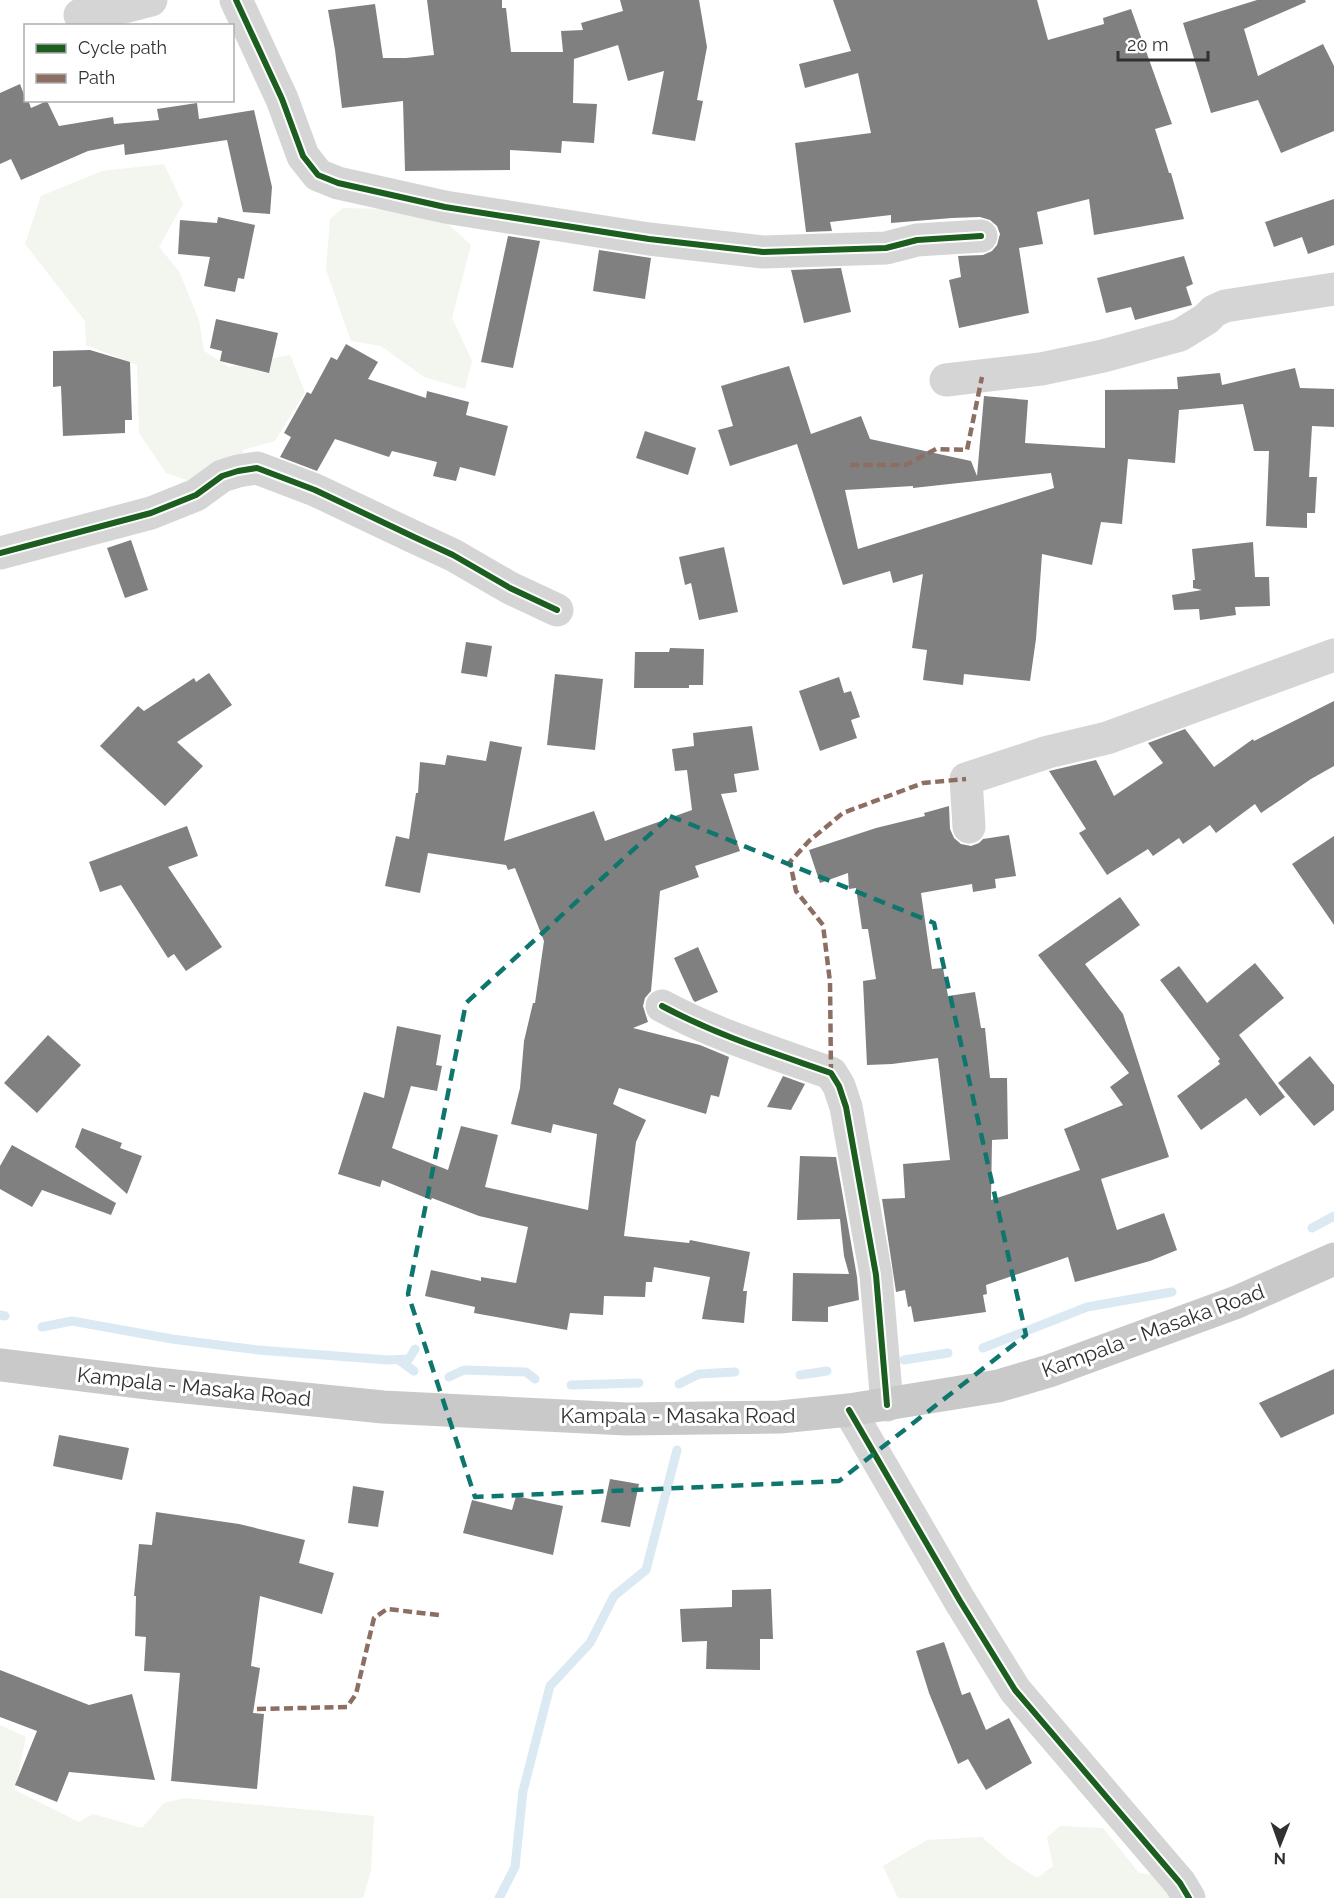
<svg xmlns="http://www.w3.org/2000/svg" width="1334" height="1898" font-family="Raleway,sans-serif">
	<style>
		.green { fill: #f2f6ee }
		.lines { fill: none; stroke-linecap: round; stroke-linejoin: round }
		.stream { stroke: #dbe9f3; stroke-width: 9 }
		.building { fill: #808080; fill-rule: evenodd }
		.street { stroke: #d5d5d5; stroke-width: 33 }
		.primary { stroke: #c9c9c9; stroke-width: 33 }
		.quiet { stroke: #8d6e63; stroke-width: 4.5; stroke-dasharray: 9 4.5; stroke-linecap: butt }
		.cycleway-casing { stroke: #fff; stroke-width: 10 }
		.cycleway { stroke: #1b5e20; stroke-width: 6 }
		.marked { fill: none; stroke: #0f766e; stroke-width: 4.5; stroke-dasharray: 12 8; stroke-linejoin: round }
		.labels { text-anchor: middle; stroke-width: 6; stroke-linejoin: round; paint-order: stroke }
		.street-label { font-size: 21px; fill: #313131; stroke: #fff }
	</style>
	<rect width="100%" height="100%" fill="#fff"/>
	<!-- green -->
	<g class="green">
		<path d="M164 164 183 204 159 247 179 271 199 320 204 351 229 367 290 355 305 392 275 441 243 450V481L229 491 196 483 166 473 139 433 137 365 86 345 85 321 25 244 41 196 102 171Z"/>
		<path d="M343 208 382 209 447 223 471 245 452 318 472 361 465 389 424 377 381 346 351 341 326 270 330 219Z"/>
		<path d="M0 1725 26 1737 15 1790 79 1822 93 1814 142 1828 164 1803 185 1798 374 1816 371 1871 363 1898H0Z"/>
		<path d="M1060 1826 1103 1828 1139 1873 1166 1877 1177 1898H898L883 1866 927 1840 982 1837 1010 1861 1037 1878 1053 1866 1047 1837Z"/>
	</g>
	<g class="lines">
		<!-- stream -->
		<g class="stream">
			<path d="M1312 1228 1334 1216"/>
			<path d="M0 1315 5 1316"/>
			<path d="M42 1327 72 1321 172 1339 258 1350 388 1360 409 1359 415 1349"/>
			<path d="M983 1348 1087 1307 1172 1292"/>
			<path d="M399 1360 414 1371"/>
			<path d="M904 1360 948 1353"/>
			<path d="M800 1375 827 1371"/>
			<path d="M449 1377 464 1370 526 1372 535 1379"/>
			<path d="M679 1384 699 1374 735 1372"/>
			<path d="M571 1385 639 1383"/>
			<path d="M499 1898 515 1867 523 1791 550 1686 590 1643 614 1596 646 1570 677 1450"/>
		</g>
	</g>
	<!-- building -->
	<g class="building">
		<path d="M427 0H502V8H506L511 52H563L561 31 583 30 581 23 623 11 620 0H699L707 47 697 100 703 101 695 141 652 134 664 71 628 81 618 45 574 59 573 103 597 104 594 143 562 141 561 153 510 150V170L405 171 403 101 342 108 335 50 328 10 375 4 383 58H406L434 55Z"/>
		<path d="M833 0H1037L1048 40 1104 24 1103 18 1131 9 1172 124 1155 129 1169 173H1171L1184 219 1094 235 1089 199 1037 212 1043 244 1019 248 1029 313 959 328 949 280 961 277 958 256 983 255 992 251 997 245 1000 234 997 226 990 220 980 217 952 218 891 223V215L830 222 832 231 806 232 795 143 871 133 858 73 805 88 799 64 851 51Z"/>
		<path d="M1257 0H1305L1306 2 1244 29 1258 76 1323 44 1334 66V131L1281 153 1258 100 1211 113 1183 23Z"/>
		<path d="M20 84 26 100H28L31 108 47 101 59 126 113 117 114 124 159 120 157 109 197 103 199 119 254 110 272 187 270 214 243 212 227 140 125 155 124 144 88 151 21 180 11 159 0 164V93Z"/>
		<path d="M1334 199V245L1308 254 1302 237 1274 247 1265 222Z"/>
		<path d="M218 217 255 225 244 279 238 278 235 292 204 286 210 257 178 254 180 220 217 223Z"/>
		<path d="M508 236 540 241 513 368 481 362Z"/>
		<path d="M599 250 651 258 645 299 593 291Z"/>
		<path d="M1184 256 1193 284 1186 287 1192 305 1135 320 1131 307 1106 313 1097 278Z"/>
		<path d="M841 268 851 312 804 323 791 270Z"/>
		<path d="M216 319 278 333 269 373 220 361 222 351 210 348Z"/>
		<path d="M346 344 378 362 368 379 426 398 427 391 469 402 466 415 508 426 495 476 460 467 456 481 433 476 437 462 392 451 389 457 335 439 317 471 280 457 291 437 284 433 307 392 311 394 331 357 337 360Z"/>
		<path d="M90 350 130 362 132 420H125V433L63 436 61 386 53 387V351Z"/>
		<path d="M789 366 811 434 861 416 870 439 971 461 977 476 984 396 1028 400 1025 443 1105 448V390L1178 389 1177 377 1220 373 1222 385 1295 368 1300 388 1334 389V427L1312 426 1309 477H1317L1315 513H1307V528L1266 526 1269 451H1254L1243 404 1179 410 1175 463 1128 459 1122 524 1101 522 1092 565 1042 554 1036 639 1030 681 964 674 963 685 923 680 927 650 912 648 923 574 893 583 890 571 843 585 797 444 730 466 718 430 733 426 721 386ZM1051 473 1054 488 858 549 845 490 913 486V488Z"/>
		<path d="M645 431 696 448 688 475 636 458Z"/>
		<path d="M131 540 148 590 125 598 107 548Z"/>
		<path d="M1253 542 1255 577H1269L1270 606 1235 607 1236 615 1200 620 1199 609 1174 610 1172 595 1202 590 1193 588V580H1195L1192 549Z"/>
		<path d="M724 547 738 612 699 620 691 583 685 585 679 557Z"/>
		<path d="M466 642 492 646 487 677 461 673Z"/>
		<path d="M670 648 704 649 703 685H689V688H634L635 652H669Z"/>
		<path d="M209 673 232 705 177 742 203 766 165 806 100 746 138 706 144 711 194 678 196 682Z"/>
		<path d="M555 674 603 679 595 750 547 745Z"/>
		<path d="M839 677 844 693 851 691 860 717 851 720 857 738 820 751 799 691Z"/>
		<path d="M1334 701V766L1311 779 1261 813 1255 804 1216 833 1210 825 1183 844 1179 838 1153 856 1148 849 1107 875 1079 833 1086 829 1049 771 1096 760 1114 796 1163 763 1148 743 1185 729 1214 767 1253 739 1254 741Z"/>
		<path d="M752 726 759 770 734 774 737 792 721 794 740 851 695 866 699 877 660 891 651 991 645 998 643 1006 648 1022 633 1028 700 1045 729 1057 719 1097 711 1095 706 1114 619 1088 613 1104 646 1120 636 1142 624 1236 689 1243 690 1240 750 1252 743 1291H747L744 1323 702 1319 710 1277 654 1267 652 1282H646L645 1297 604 1296 603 1315 570 1313 567 1330 474 1313 475 1307 425 1296 431 1270 481 1281V1277L516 1283 528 1227 479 1216 432 1198 431 1200 382 1180 380 1187 338 1174 364 1092 384 1098 397 1026 441 1035 436 1065 442 1066 437 1091 411 1086 392 1148 448 1170 461 1126 498 1135 485 1187 588 1210 597 1134 553 1124 551 1133 511 1124 520 1088 524 1041 533 1003H535L544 941 515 868 508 870 506 865 428 853 420 893 385 886 396 836 409 839 416 793H418L420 762 445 765 447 755 486 761 490 741 522 747 504 841 594 811 605 841 692 810 687 770 675 771 672 749 694 746 693 733Z"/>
		<path d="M949 806 950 829 954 838 961 844 971 846 979 843 983 839 1009 835 1016 876 995 879 996 888 973 892 972 884 921 893 932 969 943 968 948 996 975 992 981 1028H985L990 1078H1007L1008 1139 992 1140 991 1200 1080 1170 1064 1129 1123 1105 1110 1087 1129 1073 1038 955 1120 897 1140 925 1085 964 1123 1014 1169 1157 1101 1179 1117 1230 1164 1213 1177 1250 1150 1261 1075 1282 1068 1257 986 1285 987 1294 983 1295 986 1312 914 1322 911 1306 908 1307 905 1290 896 1292 882 1199 905 1198 903 1164 950 1160 938 1058 892 1064 867 1065 863 981 876 979 868 929H862L856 888 849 889 848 873 820 883 809 850 876 828 925 816 924 813Z"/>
		<path d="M187 826 198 856 168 867 222 947 186 971 174 954 168 958 121 885 100 892 89 862Z"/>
		<path d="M1334 836V925L1292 864Z"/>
		<path d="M698 947 718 992 695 1002 693 1000 674 958Z"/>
		<path d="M1255 963 1284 998 1239 1035 1285 1097 1260 1116 1246 1098 1201 1130 1177 1096 1220 1064 1218 1061 1220 1059 1160 980 1179 966 1207 1003Z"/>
		<path d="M48 1035 81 1065 37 1113 4 1083Z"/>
		<path d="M1310 1056 1334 1085V1110L1314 1126 1278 1083Z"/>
		<path d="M783 1076 805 1084 791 1110 767 1107Z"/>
		<path d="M82 1128 122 1143 120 1148 142 1156 127 1194 75 1147Z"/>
		<path d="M12 1145 116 1203 111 1215 42 1190 32 1207 0 1189V1166Z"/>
		<path d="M800 1156 836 1157 857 1277 859 1300 828 1307V1322L792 1321 793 1273 849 1274 844 1256 840 1219 797 1220Z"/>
		<path d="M1334 1369V1414L1281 1438 1259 1403Z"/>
		<path d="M59 1435 129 1448 122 1480 53 1466Z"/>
		<path d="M610 1479 639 1484 630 1527 601 1522Z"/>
		<path d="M353 1486 384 1491 378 1527 348 1523Z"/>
		<path d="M516 1496 563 1506 553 1555 463 1533 472 1500 512 1510Z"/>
		<path d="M156 1512 239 1524 305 1540 299 1563 334 1573 322 1614 260 1596 251 1666 260 1668 253 1713 264 1714 257 1789 171 1781 180 1673 144 1671 146 1637 135 1636 136 1596H134L139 1544 152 1545Z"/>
		<path d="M771 1589 773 1639H760V1670L706 1669 707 1641 682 1642 680 1609 732 1607V1590Z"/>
		<path d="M944 1642 962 1695 970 1692 986 1730 1009 1718 1032 1763 986 1790 968 1759 958 1764 929 1693 916 1651Z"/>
		<path d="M0 1670 89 1705 132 1694 155 1780 69 1772 57 1802 15 1785 37 1731 0 1717Z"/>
	</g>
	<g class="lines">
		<!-- street -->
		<g class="street">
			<path d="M236 0 282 99 303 156 318 175 338 183 445 207 649 239 763 252 886 248 917 240 981 236"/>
			<path d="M80 15 124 7 151 0"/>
			<path d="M946 380 1041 369 1103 356 1180 335 1206 319 1214 311 1225 306 1334 289"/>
			<path d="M0 553 151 513 196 495 222 476 238 471 257 468 315 490 414 537 453 555 510 588 557 610"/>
			<path d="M969 827 966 779 1048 752 1107 738 1334 655"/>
			<path d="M662 1006C716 1035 774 1053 831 1073L839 1086 846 1107 876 1275 887 1405"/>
			<path d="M849 1410 960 1601 1015 1690 1180 1883 1189 1898"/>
		</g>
		<!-- primary -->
		<path class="primary" d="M0 1365 156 1384 383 1407 627 1419 780 1417 849 1410 998 1386 1049 1371 1237 1302 1334 1259"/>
		<!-- quiet -->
		<g class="quiet">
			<path d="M850 465H906L936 449 967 450 982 377"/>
			<path d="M831 1073 830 982 823 925 796 891 790 862 809 841 843 813 923 783 966 779"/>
			<path d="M257 1709 347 1707 356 1694 374 1618 387 1609 439 1615"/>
		</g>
		<!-- cycleway casing -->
		<g class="cycleway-casing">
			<g id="cycleway">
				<path d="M236 0 282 99 303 156 318 175 338 183 445 207 649 239 763 252 886 248 917 240 981 236"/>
				<path d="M0 553 151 513 196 495 222 476 238 471 257 468 315 490 414 537 453 555 510 588 557 610"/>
				<path d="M662 1006C716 1035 774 1053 831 1073L839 1086 846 1107 876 1275 887 1405"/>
				<path d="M849 1410 960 1601 1015 1690 1180 1883 1189 1898"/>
			</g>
		</g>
		<!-- cycleway -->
		<use href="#cycleway" class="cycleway"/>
	</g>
	<!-- marked area -->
	<path class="marked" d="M670 816 934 923 1026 1335 839 1481 475 1497 408 1294 466 1003Z"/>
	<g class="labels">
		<!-- street labels -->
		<g class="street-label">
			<text transform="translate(1153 1331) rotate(-20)" y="7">Kampala - Masaka Road</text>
			<text transform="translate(194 1387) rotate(6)" y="7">Kampala - Masaka Road</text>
			<text x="678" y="1423">Kampala - Masaka Road</text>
		</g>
	</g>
	<!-- legend -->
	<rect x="24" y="24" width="210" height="78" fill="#ffffff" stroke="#adadad" stroke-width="1.5"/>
	<rect x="36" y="44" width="30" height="9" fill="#1b5e20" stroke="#adadad" stroke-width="1.5"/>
	<text x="78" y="54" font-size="18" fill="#313131">Cycle path</text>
	<rect x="36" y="74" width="30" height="9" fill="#8d6e63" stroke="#adadad" stroke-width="1.5"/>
	<text x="78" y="84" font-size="18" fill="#313131">Path</text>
	<!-- north arrow -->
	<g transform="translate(1280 1844) rotate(181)" stroke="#ffffff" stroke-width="4.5" paint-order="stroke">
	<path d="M0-4.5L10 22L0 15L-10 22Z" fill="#313131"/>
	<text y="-9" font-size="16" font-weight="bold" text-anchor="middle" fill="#313131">N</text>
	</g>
	<!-- scale -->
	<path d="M1118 51v9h90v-9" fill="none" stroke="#313131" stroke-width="3"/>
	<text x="1127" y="51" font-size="18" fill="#313131" stroke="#ffffff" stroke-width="4.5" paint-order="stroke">20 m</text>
</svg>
